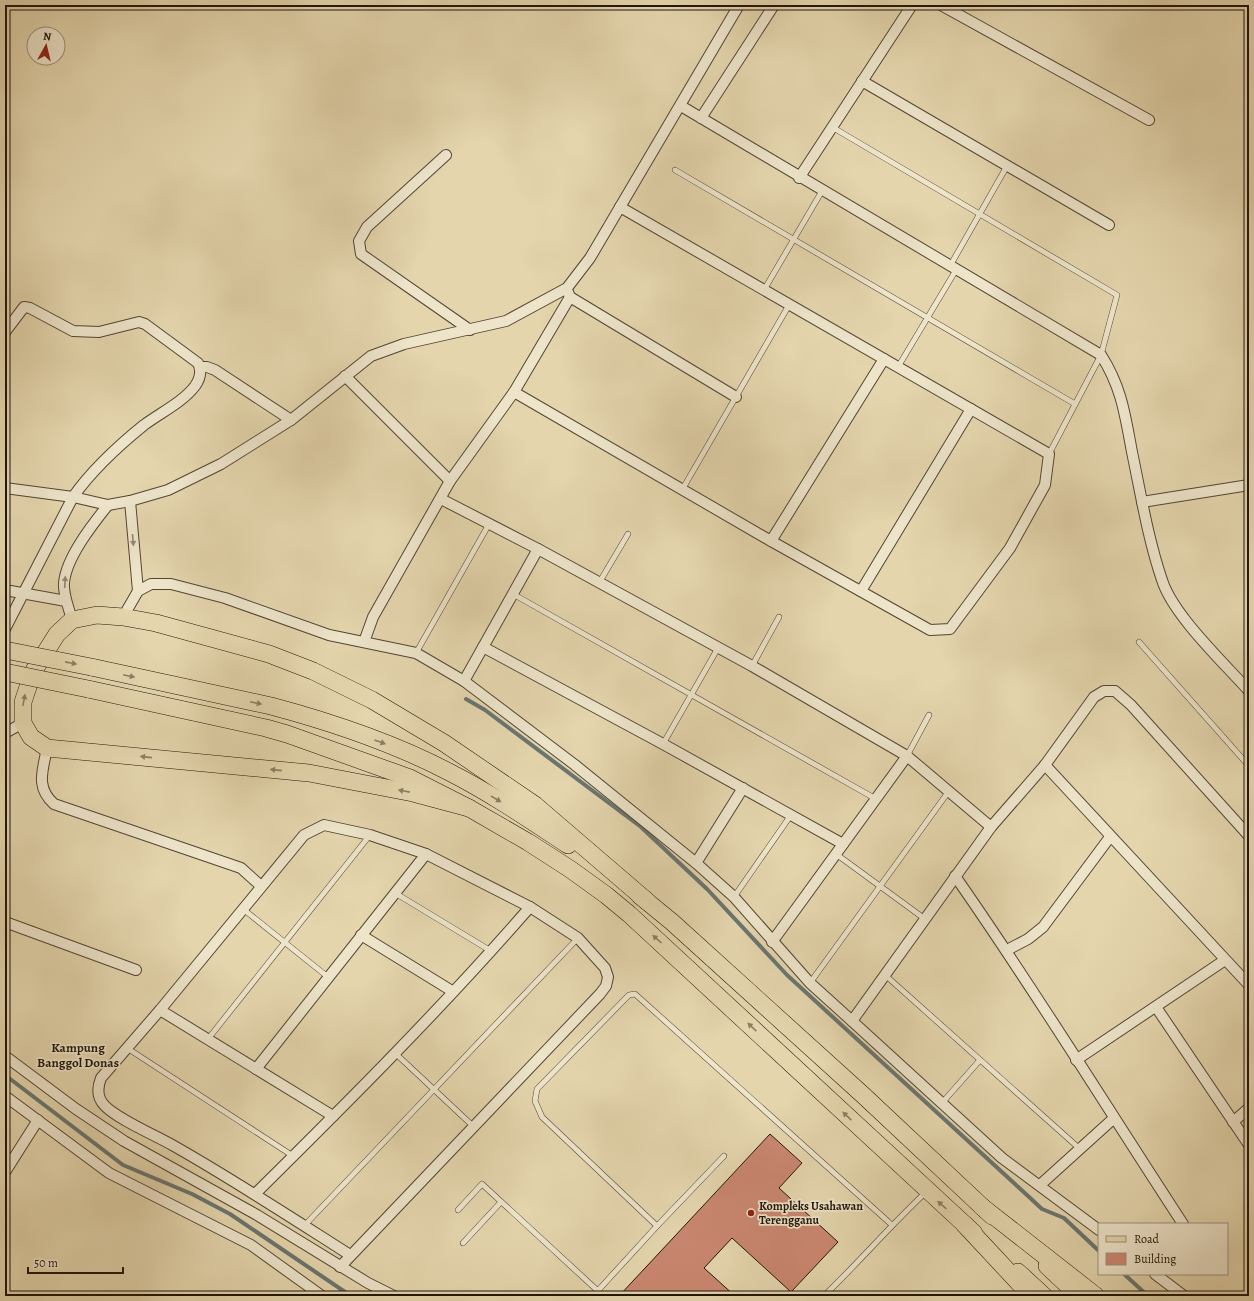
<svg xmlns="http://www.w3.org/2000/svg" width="1254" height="1301" font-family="Alegreya,serif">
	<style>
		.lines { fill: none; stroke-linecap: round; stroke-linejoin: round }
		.stream { stroke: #6a7671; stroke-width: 4 }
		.building { fill: #ca8771; stroke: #21160a }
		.service-casing { stroke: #524633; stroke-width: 6 }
		.minor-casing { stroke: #524633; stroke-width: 12 }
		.primary-casing { stroke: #21160a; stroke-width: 18 }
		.trunk-casing { stroke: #21160a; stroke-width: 18 }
		.service { stroke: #ede4ca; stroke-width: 5 }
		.minor { stroke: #ede4ca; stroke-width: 10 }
		.primary { stroke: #e4d5ad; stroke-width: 17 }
		.trunk { stroke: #e4d5ad; stroke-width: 17 }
		.primary-bridge-casing { stroke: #21160a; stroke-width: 18; stroke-linecap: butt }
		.primary-bridge { stroke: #e4d5ad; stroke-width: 17 }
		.oneway { fill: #918774 }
		.oneway2 { fill: #8c7f64 }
		.poi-dot { fill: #8f2418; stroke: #ede4ca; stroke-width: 1.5 }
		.labels { text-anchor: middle; stroke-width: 3.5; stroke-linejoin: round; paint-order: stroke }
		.poi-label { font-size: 12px; font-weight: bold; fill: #21160a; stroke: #ede4ca; text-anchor: start }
		.neighbourhood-label { font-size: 13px; font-weight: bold; fill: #21160a; stroke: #ede4ca }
	</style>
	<rect width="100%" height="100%" fill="#e4d5ad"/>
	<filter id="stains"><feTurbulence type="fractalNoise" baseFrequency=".005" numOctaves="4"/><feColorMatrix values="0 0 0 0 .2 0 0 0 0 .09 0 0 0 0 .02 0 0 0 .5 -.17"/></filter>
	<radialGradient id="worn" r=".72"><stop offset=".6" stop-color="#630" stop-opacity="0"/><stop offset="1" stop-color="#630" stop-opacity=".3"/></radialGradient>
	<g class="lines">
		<!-- stream -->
		<g class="stream">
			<path d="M466 699 485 710 641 827 707 889 787 975 1028 1196 1042 1209 1064 1218 1099 1251"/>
			<path d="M5 1075 123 1165 192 1194 230 1214 351 1296"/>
			<path d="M1124 1274 1148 1296"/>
		</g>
	</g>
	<!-- building -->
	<path class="building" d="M770 1134 802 1163 779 1188 838 1242 791 1292 732 1238 704 1268 735 1296H619Z"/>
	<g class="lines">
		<!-- service casing -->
		<g class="service-casing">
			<g id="service">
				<path d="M832 127 1117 295 1101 355 1049 454"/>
				<path d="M675 170 1075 404"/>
				<path d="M950 266 1007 166"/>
				<path d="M764 290 822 191"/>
				<path d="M898 367 956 270"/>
				<path d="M682 490 789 305"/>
				<path d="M599 583 628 534"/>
				<path d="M513 594 876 799"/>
				<path d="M1139 642 1249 766"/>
				<path d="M416 653 489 524"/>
				<path d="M752 666 779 617"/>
				<path d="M663 744 718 648"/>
				<path d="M907 756 929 715"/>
				<path d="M836 854 925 919"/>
				<path d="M395 893 491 951"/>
				<path d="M734 897 791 815"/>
				<path d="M243 909 328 977"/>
				<path d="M885 975 1080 1149"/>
				<path d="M810 983 949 791"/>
				<path d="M208 1039 370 835"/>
				<path d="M127 1048 293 1156"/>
				<path d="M395 1053 474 1127"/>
				<path d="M942 1103 980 1060"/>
				<path d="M458 1210 482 1184 598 1291"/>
				<path d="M304 1226 578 938"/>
				<path d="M657 1226 724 1156"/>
				<path d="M463 1243 501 1202"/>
				<path d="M593 1296 657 1226 542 1117 535 1101 537 1089 629 995 635 994 892 1225"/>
				<path d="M824 1296C859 1262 891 1225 926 1192"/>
			</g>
		</g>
		<!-- minor casing -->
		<g class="minor-casing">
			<g id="minor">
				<path d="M941 5 1149 120"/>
				<path d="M862 81 1109 225"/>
				<path d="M681 106 1101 355C1122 388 1125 415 1132 452 1141 495 1148 539 1162 580 1173 615 1223 662 1249 691"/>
				<path d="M701 118 774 5"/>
				<path d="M446 155 367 227 359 241 361 254 470 330"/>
				<path d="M799 178 912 5"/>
				<path d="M568 292 570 297 736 397"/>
				<path d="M5 332 24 307 30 308 73 331 99 332 139 322 145 324 198 363C202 371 200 379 195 386 183 402 160 413 144 425 118 446 92 470 73 497L108 505 130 501 168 490 221 464 291 420 371 356 404 344 506 321 567 288 590 258 739 5"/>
				<path d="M200 367H207L215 370 291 420"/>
				<path d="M345 376 450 481"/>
				<path d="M514 392 771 541 930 630 950 629 1010 548 1045 485 1049 454 620 207"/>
				<path d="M5 488 73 497 5 629"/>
				<path d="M441 499 538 549 752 666 907 756 991 827"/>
				<path d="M130 501 138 591"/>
				<path d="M1142 502 1249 485"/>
				<path d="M771 541 884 359"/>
				<path d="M5 590 66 601"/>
				<path d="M861 591 971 409"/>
				<path d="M123 617 138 591 151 584H171L225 598 329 635 416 653 464 681 575 765 696 863 734 897 810 983 852 1021 1002 1158 1099 1230"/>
				<path d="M72 620C69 608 63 595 64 583 66 558 92 525 108 505"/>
				<path d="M364 642 373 617 450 481 514 392 570 297"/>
				<path d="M483 647 663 744 843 844"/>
				<path d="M464 681 538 549"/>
				<path d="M5 733 23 723"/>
				<path d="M47 748C43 770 35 787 54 804L241 868 261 886"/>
				<path d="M1045 765 1249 985"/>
				<path d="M696 863 743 788"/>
				<path d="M955 876C1035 990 1107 1108 1183 1224"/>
				<path d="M5 922 136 970"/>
				<path d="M361 935 452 991"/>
				<path d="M772 942 907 756"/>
				<path d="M1007 950 1028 939 1043 927 1110 837"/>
				<path d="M1156 1007 1249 1145"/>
				<path d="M160 1010 333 1116"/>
				<path d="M852 1021 991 827 1045 765 1094 697 1104 691H1115L1131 705 1249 836"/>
				<path d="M5 1056 76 1109 124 1141 257 1215 368 1283 394 1296"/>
				<path d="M1076 1060 1225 960"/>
				<path d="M256 1069 426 854"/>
				<path d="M5 1096 109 1173 251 1245 322 1296"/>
				<path d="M1233 1122 1249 1108"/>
				<path d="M5 1172 38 1120"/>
				<path d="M1040 1185 1113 1119"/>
				<path d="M255 1194C349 1101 443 1007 530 907"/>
				<path d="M340 1267 600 994 606 986 608 977 605 968 578 938 530 907 426 854 370 835 324 825 304 835 160 1010 101 1078C97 1088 97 1098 105 1106 119 1120 155 1135 174 1146 234 1180 292 1218 350 1255"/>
				<path d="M1155 1274 1184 1296"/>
			</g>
		</g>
		<!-- primary casing -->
		<g class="primary-casing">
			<g id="primary">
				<path d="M91 667 271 706C331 722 396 744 451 773 492 794 530 820 568 845"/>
				<path d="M88 689 266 728 287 734 410 778 469 808 528 842 570 869 606 895 629 914 974 1233"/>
				<path d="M469 808 413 793 309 773 47 748 31 737 23 723V702L33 672 57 634 72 620 97 615 123 617 156 623 269 654 313 671 372 700 444 743 535 805 648 902"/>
				<path d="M639 895 672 922 863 1095 992 1216"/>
				<path d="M1047 1266 1079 1296"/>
				<path d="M1018 1272 1044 1296"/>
			</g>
		</g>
		<!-- trunk casing -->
		<g class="trunk-casing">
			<g id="trunk">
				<path d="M981 1206 1096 1296"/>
				<path d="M964 1224 1031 1296"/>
			</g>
		</g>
		<!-- service -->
		<use href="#service" class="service"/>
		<!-- minor -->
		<use href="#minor" class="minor"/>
		<!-- primary -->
		<use href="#primary" class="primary"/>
		<!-- trunk -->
		<use href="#trunk" class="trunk"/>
		<!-- primary-bridge casing -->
		<g class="primary-bridge-casing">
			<g id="primary-bridge">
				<path d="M5 650 91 667"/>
				<path d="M5 672 88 689"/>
			</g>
		</g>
		<!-- primary-bridge -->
		<use href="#primary-bridge" class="primary-bridge"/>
	</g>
	<!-- one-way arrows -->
	<defs><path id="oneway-solid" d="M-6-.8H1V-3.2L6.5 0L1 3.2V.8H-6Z"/></defs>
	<g class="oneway">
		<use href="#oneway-solid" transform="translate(133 540) rotate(85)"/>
		<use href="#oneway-solid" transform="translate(65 582) rotate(-87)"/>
	</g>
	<g class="oneway2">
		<use href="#oneway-solid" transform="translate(71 663) rotate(11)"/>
		<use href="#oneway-solid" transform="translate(129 676) rotate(12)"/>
		<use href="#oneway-solid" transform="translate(24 700) rotate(-79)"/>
		<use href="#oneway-solid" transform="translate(256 703) rotate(12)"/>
		<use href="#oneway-solid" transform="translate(380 742) rotate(20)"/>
		<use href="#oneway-solid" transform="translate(146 757) rotate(-174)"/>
		<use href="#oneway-solid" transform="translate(276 770) rotate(-174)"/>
		<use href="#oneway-solid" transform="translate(404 791) rotate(-169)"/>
		<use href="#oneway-solid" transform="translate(496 799) rotate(31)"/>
		<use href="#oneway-solid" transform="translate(657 939) rotate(-138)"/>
		<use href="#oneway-solid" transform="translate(752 1027) rotate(-137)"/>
		<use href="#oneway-solid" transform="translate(847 1116) rotate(-137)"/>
		<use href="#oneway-solid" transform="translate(942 1205) rotate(-138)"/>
	</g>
	<!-- markers -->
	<circle class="poi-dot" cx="751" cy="1213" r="4"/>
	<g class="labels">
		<!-- poi labels -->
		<g class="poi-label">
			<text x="759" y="1210">Kompleks Usahawan<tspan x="759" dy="14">Terengganu</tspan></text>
		</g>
		<!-- neighbourhood labels -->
		<g class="neighbourhood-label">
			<text x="78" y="1052">Kampung<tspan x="78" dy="15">Banggol Donas</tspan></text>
		</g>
	</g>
	<!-- margin -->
	<rect width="1254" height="1301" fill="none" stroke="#e4d5ad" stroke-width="20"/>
	<rect x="6" y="6" width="1242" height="1289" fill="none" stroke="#21160a" stroke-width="2"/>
	<rect x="10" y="10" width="1234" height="1281" fill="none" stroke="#21160a"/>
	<!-- legend -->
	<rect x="1098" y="1223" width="130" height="52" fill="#ede4ca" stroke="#9b927d"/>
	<rect x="1106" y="1236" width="20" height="6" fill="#e4d5ad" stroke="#9b927d"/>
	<text x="1134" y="1243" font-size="12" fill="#21160a">Road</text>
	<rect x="1106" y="1253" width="20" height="12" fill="#ca8771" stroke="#9b927d"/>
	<text x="1134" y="1263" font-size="12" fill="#21160a">Building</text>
	<!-- north arrow -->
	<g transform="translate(46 46) rotate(8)"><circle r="19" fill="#ede4ca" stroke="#9b927d"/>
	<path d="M0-3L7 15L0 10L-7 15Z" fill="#8f2418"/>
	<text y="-6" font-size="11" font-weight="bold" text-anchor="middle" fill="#21160a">N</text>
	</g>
	<!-- scale -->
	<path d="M28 1267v6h95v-6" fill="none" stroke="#21160a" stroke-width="2"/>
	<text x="34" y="1267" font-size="12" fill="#21160a" stroke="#ede4ca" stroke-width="3" paint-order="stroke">50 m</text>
	<rect width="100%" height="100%" filter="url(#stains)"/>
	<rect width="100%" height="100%" fill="url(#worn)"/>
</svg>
